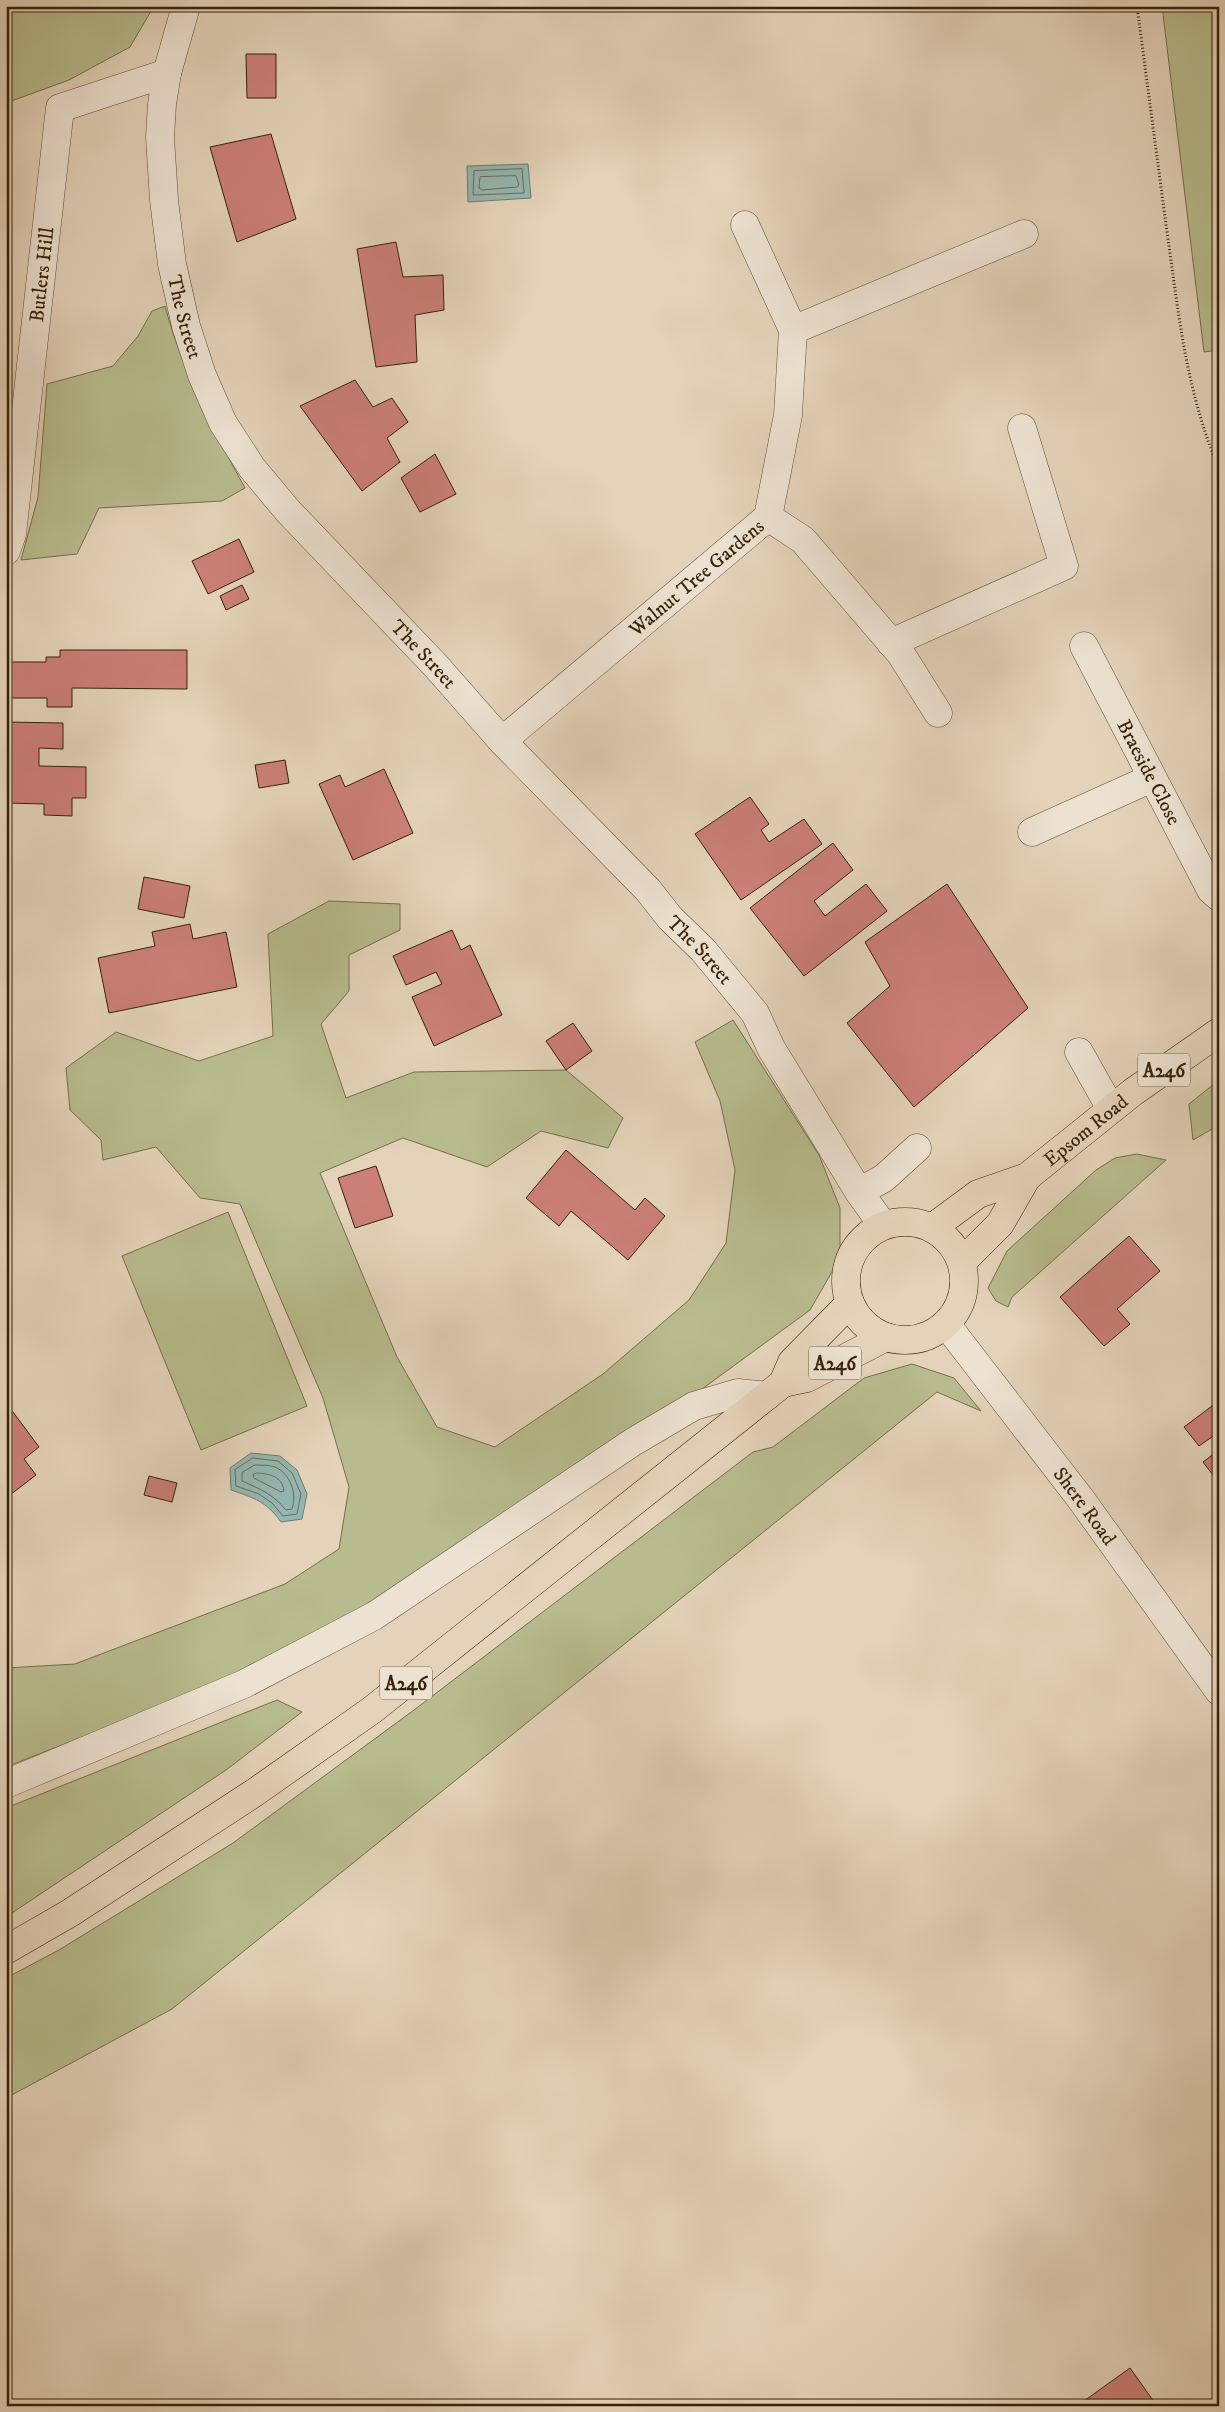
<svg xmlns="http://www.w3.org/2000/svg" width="1225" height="2412" font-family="'IM FELL DW Pica',serif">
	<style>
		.green { fill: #b7bb8d; stroke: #776e4a }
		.water { fill: #95b7b2; stroke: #6f7b6d }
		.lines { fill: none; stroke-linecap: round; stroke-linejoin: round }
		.shore { stroke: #666c5c; stroke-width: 1 }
		.building { fill: #cb7f78; stroke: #372206 }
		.minor-casing { stroke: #624e33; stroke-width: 29 }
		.major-casing { stroke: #372206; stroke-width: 29 }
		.path { stroke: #372206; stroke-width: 3; stroke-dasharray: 1 2.5; stroke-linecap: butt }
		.minor { stroke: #ede2d2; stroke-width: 28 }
		.major { stroke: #e4d3ba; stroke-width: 28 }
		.labels { text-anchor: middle; stroke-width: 4; stroke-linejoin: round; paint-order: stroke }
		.shield { fill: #ede2d2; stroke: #6e5c43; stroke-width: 1 }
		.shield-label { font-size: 19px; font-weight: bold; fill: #372206 }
		.street-label { font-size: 20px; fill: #372206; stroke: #ede2d2 }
	</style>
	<rect width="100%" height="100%" fill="#e4d3ba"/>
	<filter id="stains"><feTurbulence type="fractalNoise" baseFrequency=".004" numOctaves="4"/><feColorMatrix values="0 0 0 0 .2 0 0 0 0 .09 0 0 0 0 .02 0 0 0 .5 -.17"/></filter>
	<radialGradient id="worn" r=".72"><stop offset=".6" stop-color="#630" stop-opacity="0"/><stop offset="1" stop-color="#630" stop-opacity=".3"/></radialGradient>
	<!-- green -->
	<g class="green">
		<path d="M6 6H154L130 47 69 80 6 103Z"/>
		<path d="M1162 6H1219V350L1204 352Z"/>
		<path d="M165 306C182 370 213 430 245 488L222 501 99 508 77 554 21 560 38 497 47 384 113 366 138 336 152 311Z"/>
		<path d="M329 901 400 904V930L349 955V991L321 1024 346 1098 414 1072 566 1070 623 1118 608 1148 541 1131 487 1167 403 1138 320 1173 397 1357 437 1427 495 1447 603 1374 689 1300 726 1243 735 1170 720 1101 695 1042 733 1020 819 1155 840 1208V1258L810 1310 698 1392 324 1633 227 1680 6 1767V1668L75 1664 285 1584 339 1549 349 1487 323 1398 240 1204 200 1198 156 1147 103 1160 101 1140 70 1110 66 1068 116 1032 199 1061 273 1036 268 934Z"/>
		<path d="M1219 1080V1125L1193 1140 1189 1104Z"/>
		<path d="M1137 1154 1166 1160 1012 1297 1008 1307 996 1301 988 1288 1007 1251 1096 1170 1115 1158Z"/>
		<path d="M228 1212 307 1406 201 1450 122 1256Z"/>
		<path d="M912 1364 954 1378 981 1411 937 1392 172 2009 6 2098V1978L59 1950 233 1843 414 1710 753 1452 773 1447 864 1378Z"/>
		<path d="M277 1700 302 1712 226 1770 6 1917V1808Z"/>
	</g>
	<!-- water -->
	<g class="water">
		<path d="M528 164 531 198 468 202 467 166Z"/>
		<path d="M251 1453 280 1456 297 1470 307 1494 302 1519 281 1522C266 1501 254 1498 231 1490L230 1468Z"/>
	</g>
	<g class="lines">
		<!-- shore -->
		<g class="shore">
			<path d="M522 169 524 193 473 195 474 171Z"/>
			<path d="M516 176 519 185 517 187 482 190 479 188 480 177Z"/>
			<path d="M253 1458 278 1461 292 1473 301 1494 297 1514 283 1516 272 1503 259 1494 236 1486 235 1470Z"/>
			<path d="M255 1465C261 1465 270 1465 275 1467 291 1474 297 1494 292 1509L286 1510C273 1494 260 1489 242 1481V1473Z"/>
			<path d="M257 1473C270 1474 282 1476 284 1491L281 1492 254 1478 253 1475Z"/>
		</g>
	</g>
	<!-- building -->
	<g class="building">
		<path d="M246 54H276V98H247Z"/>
		<path d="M271 134 296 219 237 242 210 147Z"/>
		<path d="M396 242 403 277 443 275 444 310 415 315 417 362 376 367 357 249Z"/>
		<path d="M355 380 373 407 392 398 408 422 387 438 400 462 362 491 300 406Z"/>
		<path d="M435 454 456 494 420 512 401 478Z"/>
		<path d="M239 539 254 572 208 594 192 561Z"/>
		<path d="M242 585 249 599 226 610 220 596Z"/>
		<path d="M60 650H187V689L72 688V707H47V698H9V662H46V657H60Z"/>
		<path d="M6 722 63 723V749L39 748V766L86 767V798H72V816L44 815V804L6 803Z"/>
		<path d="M285 760 289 783 259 788 255 765Z"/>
		<path d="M384 769 413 833 353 860 319 784 340 775 345 787Z"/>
		<path d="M750 797 769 824 761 830 769 842 804 819 822 844 741 900 695 834Z"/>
		<path d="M833 843 853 870 814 901 825 916 866 884 887 911 804 976 750 908Z"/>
		<path d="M144 877 190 886 184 918 138 909Z"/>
		<path d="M947 884 1028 1008 914 1107 847 1023 890 986 865 942Z"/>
		<path d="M190 924 193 939 226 932 237 987 109 1013 98 958 155 946 152 932Z"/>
		<path d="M452 930 461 950 470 945 502 1015 434 1046 412 997 442 984 436 972 406 985 393 956Z"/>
		<path d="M573 1023 592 1051 566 1070 546 1041Z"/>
		<path d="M566 1150 635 1210 645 1198 665 1216 628 1260 571 1211 559 1226 526 1198Z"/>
		<path d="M376 1166 393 1216 355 1228 338 1178Z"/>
		<path d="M1129 1236 1160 1271 1117 1309 1130 1324 1104 1346 1060 1297Z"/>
		<path d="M1216 1403 1219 1407V1432L1199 1446 1184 1427Z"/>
		<path d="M10 1408 39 1447 24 1459 36 1475 6 1498V1411Z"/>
		<path d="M1219 1450V1483L1203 1462Z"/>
		<path d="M149 1476 177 1483 172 1502 144 1495Z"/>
		<path d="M1130 2368 1157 2406H1077Z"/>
	</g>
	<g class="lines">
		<!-- minor casing -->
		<g class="minor-casing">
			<g id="minor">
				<path id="s1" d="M186 6 167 73 162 104 160 137 164 200 172 264 186 326 202 375 223 423 252 468 288 511 436 666 502 741 648 890 670 918 703 950 755 1013 771 1048 859 1192 882 1224"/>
				<path d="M745 225 793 330"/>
				<path d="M768 517 803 540 901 654 938 713"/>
				<path id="s2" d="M6 551 12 534 60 108 167 73"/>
				<path d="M891 643 1064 566 1022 428"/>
				<path id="s3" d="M1084 646 1211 890 1219 897"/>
				<path id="s4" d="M502 741 768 517 788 415 793 330 1024 234"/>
				<path d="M1032 832 1152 778"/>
				<path d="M1079 1052 1111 1109"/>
				<path d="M859 1192 884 1178 917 1148"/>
				<path id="s5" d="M946 1324 1080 1498 1219 1691"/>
				<path d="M6 1784 244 1684 374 1616 633 1442 694 1406 738 1393 767 1396"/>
			</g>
		</g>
		<!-- major casing -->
		<g class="major-casing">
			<g id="major">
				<circle cx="905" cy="1281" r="59"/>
				<path id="s6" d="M932 1228 978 1194 1027 1177 1133 1092 1219 1032"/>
				<path d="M962 1262 1000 1224 1027 1177"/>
				<path d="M783 1383 807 1378 886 1337"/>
				<path d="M6 1950 70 1913 254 1793 372 1710 783 1383 792 1362 850 1303"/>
			</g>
		</g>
		<!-- path -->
		<path class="path" d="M1137 6C1147 82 1157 157 1167 232 1179 316 1186 391 1219 469"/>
		<!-- minor -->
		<use href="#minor" class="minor"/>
		<!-- major -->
		<use href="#major" class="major"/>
	</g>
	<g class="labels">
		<!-- shield labels -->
		<g class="shield">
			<rect x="1138" y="1053.5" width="52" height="33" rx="4"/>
			<rect x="809" y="1346.5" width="52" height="33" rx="4"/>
			<rect x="380" y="1666.5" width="52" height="33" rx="4"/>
		</g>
		<g class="shield-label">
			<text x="1164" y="1077">A246</text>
			<text x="835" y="1370">A246</text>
			<text x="406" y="1690">A246</text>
		</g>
		<!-- street labels -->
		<g class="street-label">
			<text dy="7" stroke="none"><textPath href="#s2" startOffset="279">Butlers Hill</textPath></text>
			<text dy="7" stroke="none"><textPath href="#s1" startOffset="316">The Street</textPath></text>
			<text dy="7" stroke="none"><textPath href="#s4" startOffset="254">Walnut Tree Gardens</textPath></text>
			<text dy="7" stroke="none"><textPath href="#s1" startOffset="736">The Street</textPath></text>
			<text dy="7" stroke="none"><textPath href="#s3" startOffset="142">Braeside Close</textPath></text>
			<text dy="7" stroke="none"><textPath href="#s1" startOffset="1141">The Street</textPath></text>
			<text dy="7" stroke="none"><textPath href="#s6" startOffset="184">Epsom Road</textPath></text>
			<text dy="7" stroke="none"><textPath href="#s5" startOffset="229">Shere Road</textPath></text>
		</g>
	</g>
	<!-- margin -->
	<rect width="1225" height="2412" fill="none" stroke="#e4d3ba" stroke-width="25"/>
	<rect x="8" y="8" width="1210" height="2397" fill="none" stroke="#372206" stroke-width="2.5"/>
	<rect x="12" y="12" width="1200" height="2387" fill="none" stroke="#372206"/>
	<rect width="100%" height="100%" filter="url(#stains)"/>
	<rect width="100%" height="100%" fill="url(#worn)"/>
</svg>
